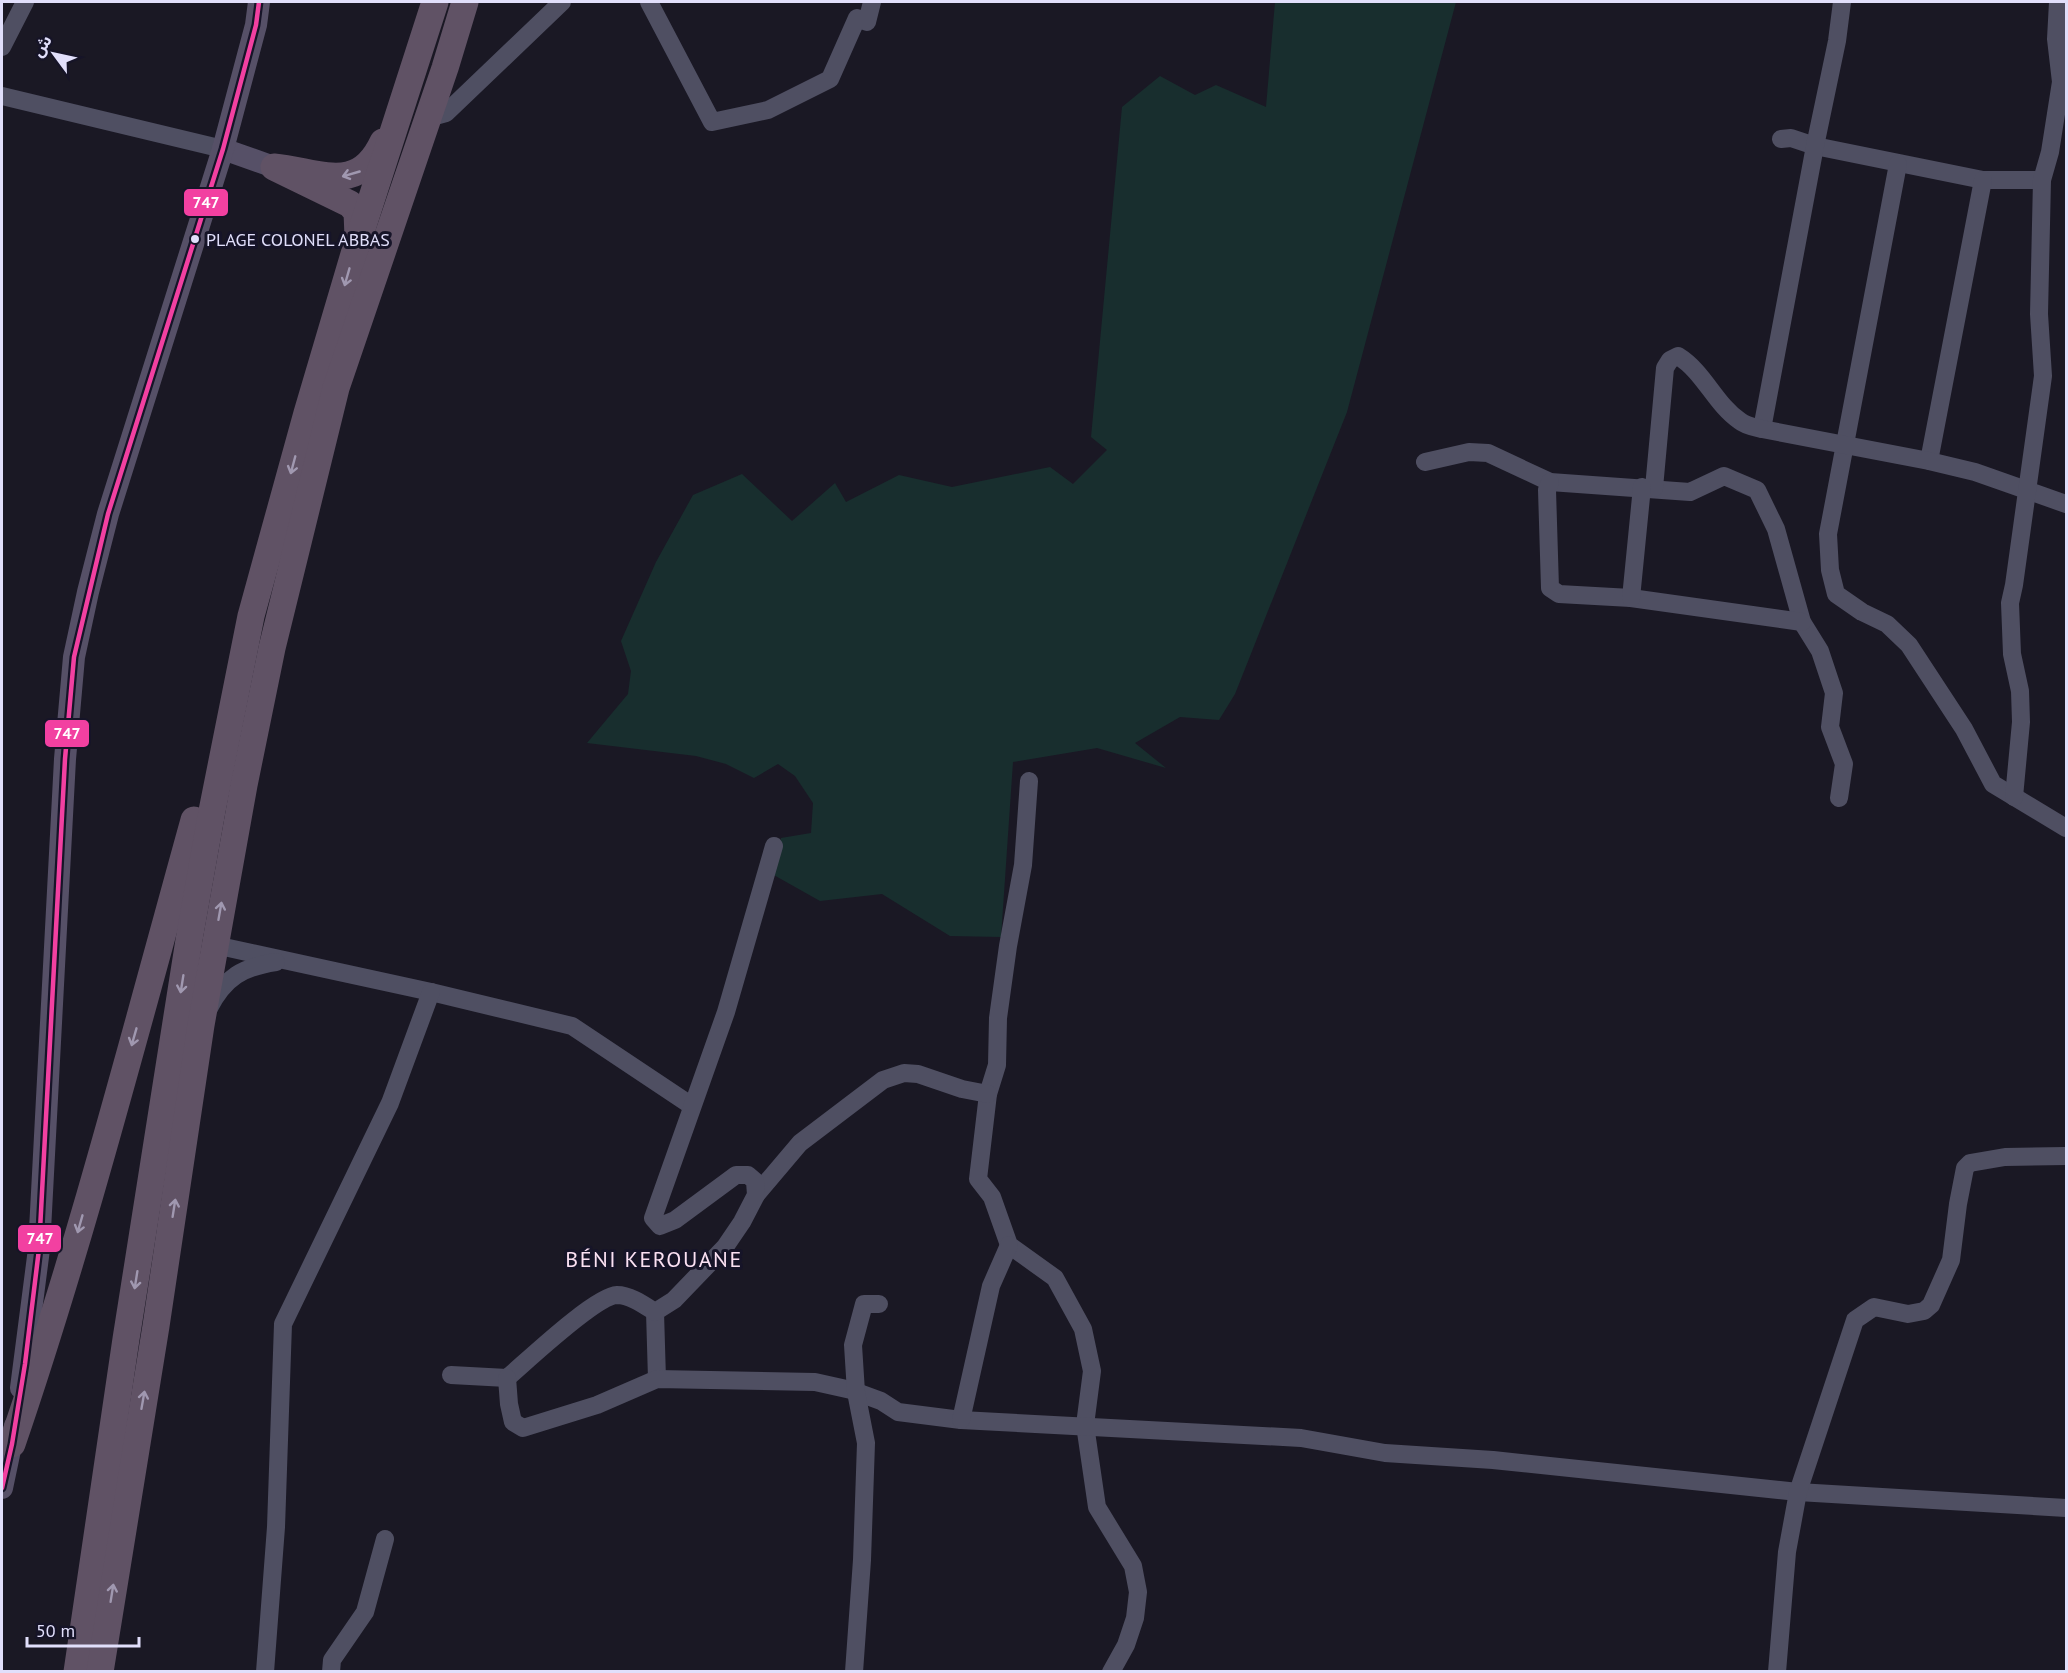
<svg xmlns="http://www.w3.org/2000/svg" width="2068" height="1673" font-family="'PT Sans','Noto Sans Arabic',sans-serif">
	<style>
		.green { fill: #182e2e }
		.lines { fill: none; stroke-linecap: round; stroke-linejoin: round }
		.minor { stroke: #4f4f62; stroke-width: 18 }
		.major { stroke: #565067; stroke-width: 22 }
		.highway { stroke: #605265; stroke-width: 27 }
		.bus-1-casing { stroke: #161428; stroke-width: 9 }
		.bus-1 { stroke: #f240a1; stroke-width: 4.5 }
		.oneway { stroke: #a098b0 }
		.bus-dot { fill: #e1dffb; stroke: #161428; stroke-width: 2 }
		.labels { text-anchor: middle; stroke-width: 6; stroke-linejoin: round; paint-order: stroke }
		.bus-label { font-size: 18px; fill: #e1dffb; stroke: #161428; text-anchor: start }
		.quarter-label { font-size: 22px; letter-spacing: 1.5px; fill: #fbe1f3; stroke: #161428 }
		.line-badge { stroke: #161428; stroke-width: 2 }
		.badge-label { font-size: 16px; text-anchor: middle; font-weight: bold; fill: #fff }
	</style>
	<rect width="100%" height="100%" fill="#1a1824"/>
	<!-- green -->
	<path class="green" d="M1275 2H1456L1347 412 1235 694 1219 720 1180 717 1135 743 1166 768 1097 748 1013 762 1001 937 950 936 882 894 820 901 772 874 781 838 811 833 813 803 795 776 778 764 754 778 726 764 696 756 587 743 628 694 631 671 621 641 656 562 693 495 742 474 792 521 835 483 846 502 899 475 952 487 1050 467 1073 484 1107 450 1091 437 1122 107 1160 76 1195 95 1216 85 1266 107Z"/>
	<g class="lines">
		<!-- minor -->
		<g class="minor">
			<path d="M649 2 712 122 768 110 830 79 857 18 867 22 872 2"/>
			<path d="M2 47 25 2"/>
			<path d="M2 96 223 149"/>
			<path d="M428 118 446 113 562 2"/>
			<path d="M1781 139 1791 138 1815 146 1983 180H2042"/>
			<path d="M1898 164 1828 534 1830 570 1836 594 1862 612 1887 624 1909 645 1964 729 1993 784 2066 828"/>
			<path d="M1762 429 1815 146 1837 41 1842 2"/>
			<path d="M1929 461 1983 180"/>
			<path d="M1425 462 1469 452 1488 453 1550 482 1690 492 1724 476 1757 490 1776 529 1802 622 1820 651 1834 693 1830 727 1844 764 1839 798"/>
			<path d="M1550 482 1547 490 1550 588 1559 594 1631 598 1802 622"/>
			<path d="M1654 488 1665 368 1670 360 1678 356C1704 372 1715 404 1740 421 1746 426 1755 427 1762 429L1929 461 1975 472 2066 504"/>
			<path d="M1631 598 1642 487"/>
			<path d="M1029 781 1023 865 1008 946 998 1018 997 1065 988 1094 978 1179 992 1197 1009 1245 1055 1278 1083 1329 1092 1371 1085 1425 1097 1507 1133 1566 1138 1592 1135 1618 1126 1645 1111 1672"/>
			<path d="M2014 797 2021 722 2020 691 2012 654 2010 603 2014 585 2043 376 2039 314 2042 180 2050 152 2061 82 2056 39 2058 2"/>
			<path d="M215 945 431 992 572 1026 692 1106"/>
			<path d="M209 1008C225 977 243 967 276 962"/>
			<path d="M756 1195 800 1143 883 1080 904 1073 918 1074 962 1089 988 1094"/>
			<path d="M655 1312 657 1379"/>
			<path d="M451 1375 507 1378C526 1362 595 1296 617 1295 630 1295 644 1305 655 1312L674 1300 725 1247 742 1222 756 1195 755 1181 748 1175H736L675 1220 660 1226 653 1218 726 1012 774 846"/>
			<path d="M507 1378 509 1404 513 1422 523 1428 597 1405 657 1379 815 1382 851 1390 881 1401 898 1412 961 1420 1301 1438 1385 1453 1493 1460 1798 1492 2066 1508"/>
			<path d="M961 1420 991 1286 1009 1245"/>
			<path d="M265 1672 276 1527 283 1324 390 1103 431 992"/>
			<path d="M331 1672 332 1660 365 1612 385 1539"/>
			<path d="M854 1672 862 1560 866 1443 856 1392 853 1345 864 1304H879"/>
			<path d="M1777 1672 1787 1552 1798 1492 1855 1320 1874 1307 1908 1314 1924 1311 1931 1305 1951 1260 1958 1204 1965 1168 1970 1163 2005 1157 2066 1156"/>
		</g>
		<!-- major -->
		<g class="major">
			<path d="M223 149 274 167"/>
			<path d="M21 1388 39 1249 65 759 74 657 88 592 108 514 223 149 256 25 259 2"/>
			<path d="M2 1488 15 1426"/>
		</g>
		<!-- highway -->
		<g class="highway">
			<path d="M358 237 357 212 350 204 274 167C319 171 358 196 383 142"/>
			<path d="M12 1444C82 1239 136 1029 194 820"/>
			<path d="M77 1672 126 1339 189 940 212 811 251 616 307 413 357 244 435 2"/>
			<path d="M100 1672 156 1326 201 1025 244 785 272 648 336 388 445 68 465 2"/>
		</g>
		<!-- bus-1 casing -->
		<g class="bus-1-casing">
			<path id="bus-1" d="M2 1488 12 1444 25 1364 39 1249 65 759 74 657 108 514 223 149 256 25 259 2"/>
		</g>
		<!-- bus-1 -->
		<use href="#bus-1" class="bus-1"/>
	</g>
	<!-- one-way arrows -->
	<defs><path id="oneway-shaft" d="M-6 0H5M1.5-3L5.5 0L1.5 3" fill="none" stroke-width="1.6" stroke-linecap="round" stroke-linejoin="round" transform="scale(1.5)"/></defs>
	<g class="oneway">
		<use href="#oneway-shaft" transform="translate(351 174) rotate(164)"/>
		<use href="#oneway-shaft" transform="translate(347 277) rotate(106)"/>
		<use href="#oneway-shaft" transform="translate(293 465) rotate(105)"/>
		<use href="#oneway-shaft" transform="translate(220 911) rotate(-80)"/>
		<use href="#oneway-shaft" transform="translate(182 984) rotate(99)"/>
		<use href="#oneway-shaft" transform="translate(134 1037) rotate(106)"/>
		<use href="#oneway-shaft" transform="translate(174 1208) rotate(-81)"/>
		<use href="#oneway-shaft" transform="translate(80 1224) rotate(106)"/>
		<use href="#oneway-shaft" transform="translate(136 1280) rotate(99)"/>
		<use href="#oneway-shaft" transform="translate(143 1400) rotate(-80)"/>
		<use href="#oneway-shaft" transform="translate(112 1593) rotate(-81)"/>
	</g>
	<!-- markers -->
	<circle class="bus-dot" cx="195" cy="239" r="5"/>
	<g class="labels">
		<!-- bus labels -->
		<g class="bus-label">
			<text x="206" y="246">PLAGE COLONEL ABBAS</text>
		</g>
		<!-- quarter labels -->
		<g class="quarter-label">
			<text x="654" y="1267">BÉNI KEROUANE</text>
		</g>
	</g>
	<g class="line-badge">
		<rect x="183" y="188" width="46" height="29" rx="6" fill="#f240a1"/>
		<rect x="44" y="719" width="46" height="29" rx="6" fill="#f240a1"/>
		<rect x="17" y="1224" width="45" height="29" rx="6" fill="#f240a1"/>
	</g>
	<g class="badge-label">
		<text x="206" y="208">747</text>
		<text x="67" y="739">747</text>
		<text x="40" y="1244">747</text>
	</g>
	<!-- border -->
	<rect width="2068" height="1673" fill="none" stroke="#e1dffb" stroke-width="6"/>
	<!-- north arrow -->
	<g transform="translate(54 54) rotate(303)" stroke="#161428" stroke-width="4.5" paint-order="stroke">
	<path d="M0-4.5L10 22L0 15L-10 22Z" fill="#e1dffb"/>
	<text y="-9" font-size="16" font-weight="bold" text-anchor="middle" fill="#e1dffb">ش</text>
	</g>
	<!-- scale -->
	<path d="M27 1637v9h112v-9" fill="none" stroke="#e1dffb" stroke-width="3"/>
	<text x="36" y="1637" font-size="18" fill="#e1dffb" stroke="#161428" stroke-width="4.5" paint-order="stroke">50 m</text>
</svg>
